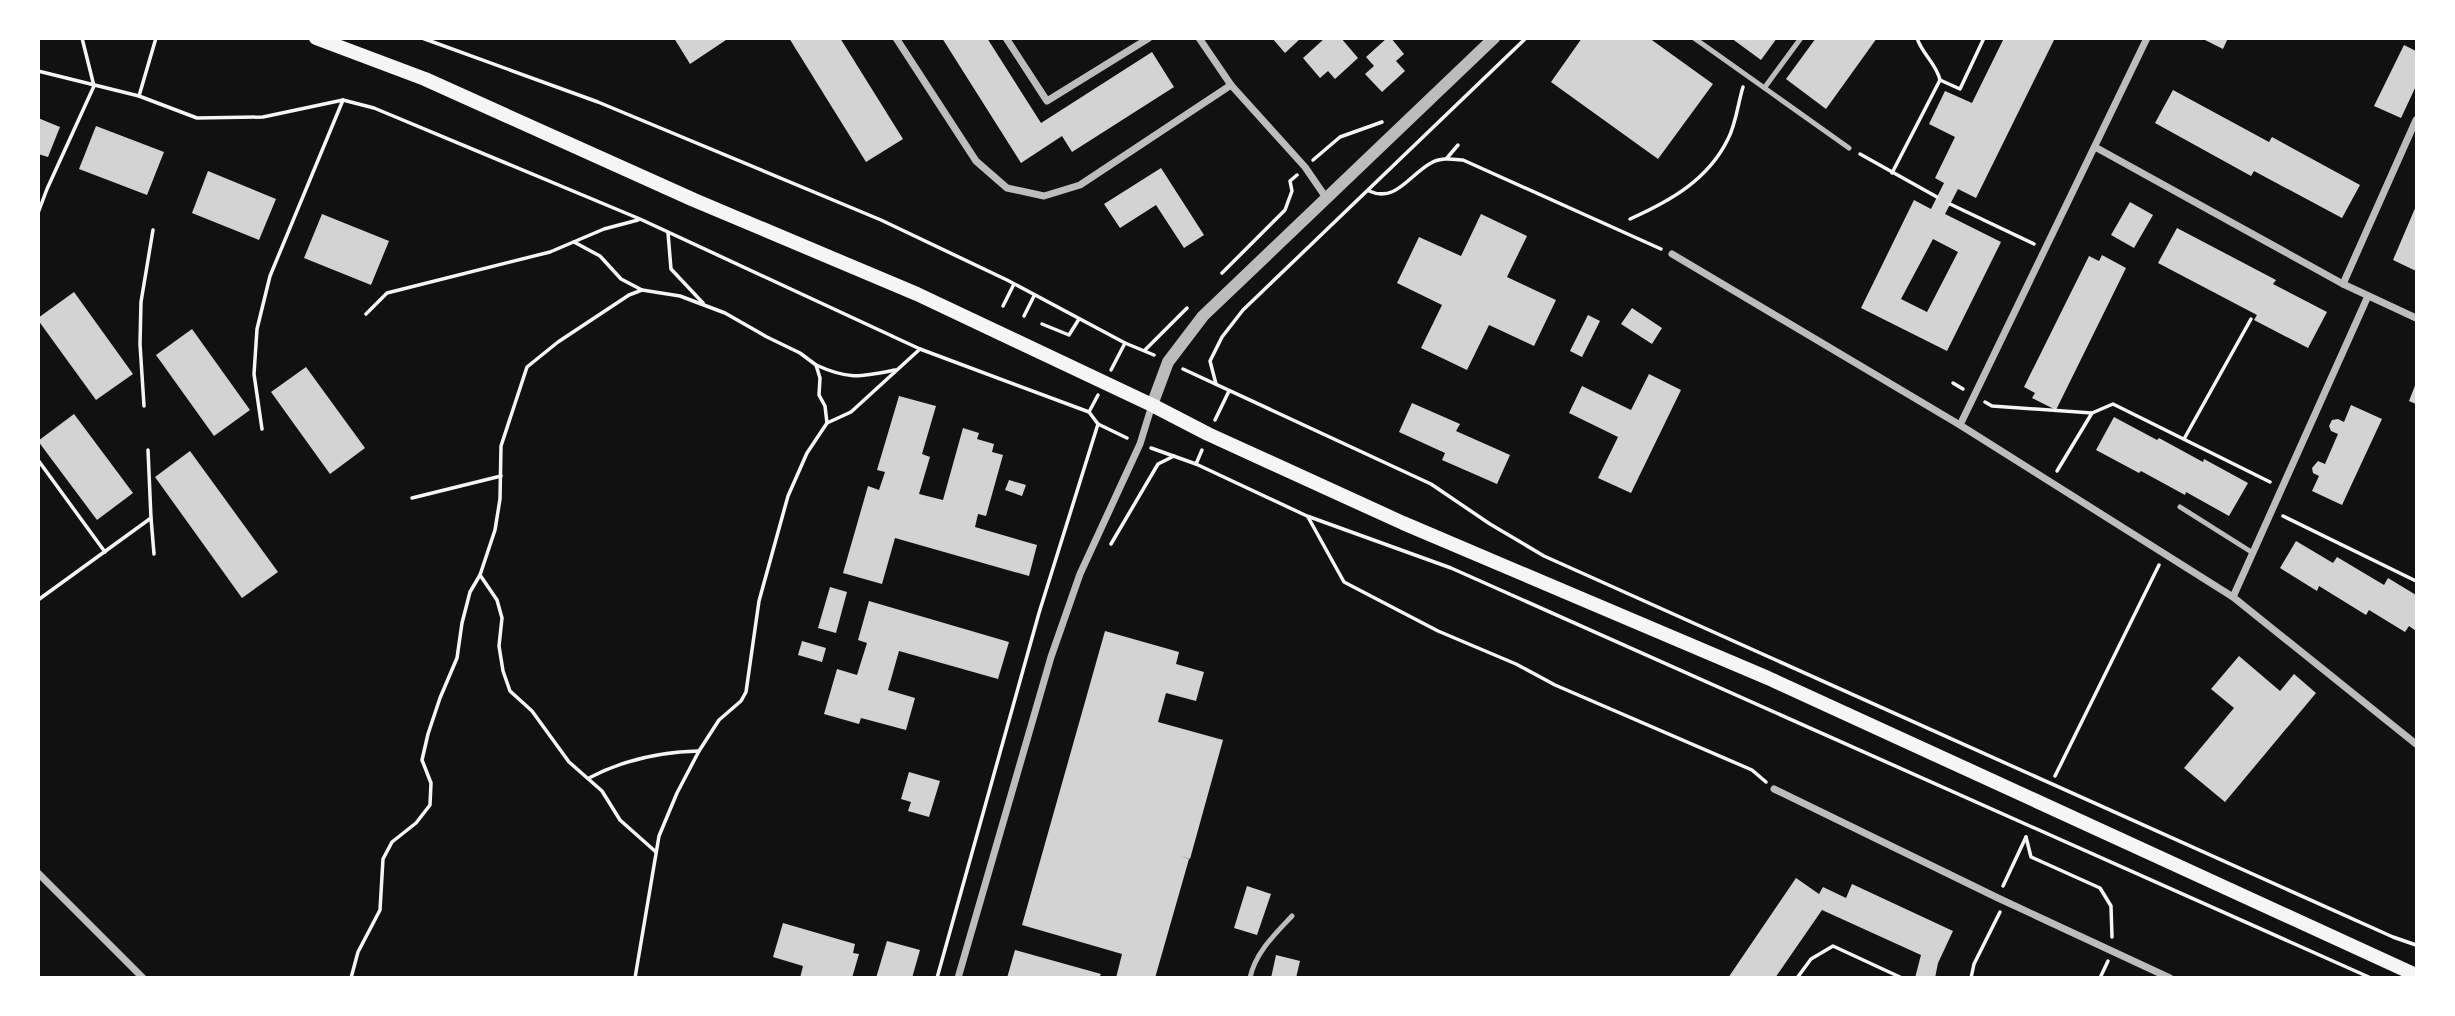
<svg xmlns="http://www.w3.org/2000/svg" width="2455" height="1016" font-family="Quicksand,sans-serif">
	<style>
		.building { fill: #d3d3d3; fill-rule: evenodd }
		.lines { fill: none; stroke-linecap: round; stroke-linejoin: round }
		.path { stroke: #f5f5f5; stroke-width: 3.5 }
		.service { stroke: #bcbcbc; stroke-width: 5 }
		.minor { stroke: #bcbcbc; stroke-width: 7 }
		.tertiary { stroke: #bcbcbc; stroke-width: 12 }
		.secondary { stroke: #f5f5f5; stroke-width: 14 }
	</style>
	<rect width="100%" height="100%" fill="#111"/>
	<!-- building -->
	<g class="building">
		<path d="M674 38H729L690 64Z"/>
		<path d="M789 38H840L903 139 866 162Z"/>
		<path d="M942 38H987L1041 123 1152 52 1174 87 1072 152 1062 136 1021 163Z"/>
		<path d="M1272 38H1301L1285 53Z"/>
		<path d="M1325 38H1341L1358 58 1335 79 1328 71 1320 78 1303 58Z"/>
		<path d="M1387 38H1391L1404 54 1396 61 1405 71 1382 92 1365 74 1374 66 1366 57Z"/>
		<path d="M1582 38H1649L1713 84 1658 159 1551 82Z"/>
		<path d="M1731 38H1777L1761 60Z"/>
		<path d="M1816 38H1877L1826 109 1786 79Z"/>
		<path d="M2004 38H2055L1976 198 1958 189 1945 214 2001 242 1947 351 1861 308 1914 200 1931 209 1944 183 1935 178 1955 137 1929 124 1945 91 1972 103ZM1933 239 1958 252 1927 312 1901 299Z"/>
		<path d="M2201 38H2228L2223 49Z"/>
		<path d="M2404 45 2416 51V86L2401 118 2374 106Z"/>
		<path d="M2173 90 2269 142 2272 137 2360 185 2342 218 2254 171 2251 176 2155 123Z"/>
		<path d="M38 118 60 127 48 157 38 154Z"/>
		<path d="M96 126 164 152 147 195 79 169Z"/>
		<path d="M1161 168 1204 235 1184 248 1156 205 1120 228 1104 204Z"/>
		<path d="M208 171 276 199 259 240 192 213Z"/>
		<path d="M2130 202 2153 215 2134 248 2111 235Z"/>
		<path d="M2416 206V271L2393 260Z"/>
		<path d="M322 214 389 241 371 285 304 258Z"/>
		<path d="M1481 214 1527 236 1507 277 1556 300 1534 346 1489 325 1467 370 1421 348 1442 305 1397 283 1419 237 1461 256Z"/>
		<path d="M2177 228 2276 280 2273 284 2327 312 2308 348 2254 320 2257 315 2158 263Z"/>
		<path d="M2102 255 2126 268 2056 410 2032 398 2035 393 2024 387 2089 256 2099 261Z"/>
		<path d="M74 292 133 374 96 400 38 320V318Z"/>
		<path d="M1632 308 1662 328 1652 344 1621 324Z"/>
		<path d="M1588 315 1600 321 1582 357 1570 351Z"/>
		<path d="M192 329 250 410 214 436 156 355Z"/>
		<path d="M306 367 365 448 330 474 271 392Z"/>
		<path d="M1649 374 1681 390 1631 493 1598 478 1618 437 1569 413 1582 386 1631 410Z"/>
		<path d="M2416 383V404L2409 401Z"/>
		<path d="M899 396 936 406 922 454 930 457 919 494 943 500 963 428 979 433 977 439 994 444 992 452 1003 455 986 516 978 514 975 527 1037 545 1029 576 895 538 882 584 843 573 868 486 879 490 885 472 877 470Z"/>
		<path d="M1412 403 1460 424 1456 431 1510 455 1497 484 1442 460 1445 453 1399 432Z"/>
		<path d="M2351 405 2382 419 2342 505 2312 491 2319 476 2313 473 2312 468 2318 461 2325 464 2338 434 2331 431 2329 426 2332 420 2338 419 2344 422Z"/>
		<path d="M74 414 133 493 97 520 38 441Z"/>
		<path d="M2114 417 2157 440 2159 438 2203 462 2204 459 2248 483 2229 516 2186 492 2185 495 2141 471 2139 473 2096 450Z"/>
		<path d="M190 451 278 572 242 598 155 477Z"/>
		<path d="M1009 480 1026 485 1022 496 1005 490Z"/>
		<path d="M2296 541 2333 563 2337 557 2384 585 2388 578 2416 595V631L2409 626 2405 632 2369 610 2366 615 2319 586 2317 591 2280 568Z"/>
		<path d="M830 587 847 592 836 633 818 628Z"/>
		<path d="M869 601 1009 642 998 679 899 651 888 690 915 698 906 730 861 718 859 724 824 714 837 669 857 675 867 643 858 640Z"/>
		<path d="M1105 631 1179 652 1176 664 1204 672 1196 701 1166 693 1158 722 1223 740 1190 859 1180 856 1189 859 1155 978H1116L1122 954 1022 925Z"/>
		<path d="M802 641 826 648 822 662 798 655Z"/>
		<path d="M2239 656 2280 691 2294 674 2316 693 2225 802 2184 768 2234 708 2211 689Z"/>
		<path d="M909 772 940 781 929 817 908 811 911 802 901 799Z"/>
		<path d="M1796 878 1819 894 1823 887 1846 898 1852 884 1953 931 1938 963 1935 978H1915L1921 955 1822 910 1775 978H1728Z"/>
		<path d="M1247 886 1271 894 1257 935 1234 928Z"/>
		<path d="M783 923 855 944 853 953 859 954 852 978H800L803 966 773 957Z"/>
		<path d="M887 941 920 950 912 978H876Z"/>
		<path d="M1015 950 1101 974 1099 978H1007Z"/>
		<path d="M1276 955 1300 961 1296 978H1271Z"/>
	</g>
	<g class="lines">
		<!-- path -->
		<g class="path">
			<path d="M422 38 598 102 881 220 1007 280 1125 343 1154 355"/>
			<path d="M1917 38C1922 54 1936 63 1940 80"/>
			<path d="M38 71 139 96 197 118 263 117 343 100 374 108 640 219 920 349 1089 412 1098 424 1127 438"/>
			<path d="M139 96 156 38"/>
			<path d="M1860 154 1937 197"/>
			<path d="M1447 158 1458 145"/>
			<path d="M1313 160 1340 137 1382 122"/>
			<path d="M1892 173 1940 80 1960 89 1984 38"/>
			<path d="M1369 191C1396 203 1409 175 1431 163 1441 157 1452 159 1463 160L1661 249"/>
			<path d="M1950 204 2034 244"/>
			<path d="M38 213 47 189 94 86 82 38"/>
			<path d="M1630 219C1670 201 1708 180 1728 139 1736 124 1738 103 1743 87"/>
			<path d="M668 233 671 269 703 303"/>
			<path d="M574 242 600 256 621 279 642 290"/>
			<path d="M1222 273 1285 210 1292 191 1290 181 1297 175"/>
			<path d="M1003 306 1014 284"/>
			<path d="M366 314 387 293 550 252 604 229 638 220"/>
			<path d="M1024 316 1034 296"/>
			<path d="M1042 324 1069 335 1079 319"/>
			<path d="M1145 350 1187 308"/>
			<path d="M816 365C849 380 860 377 895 370"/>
			<path d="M1183 369 1431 484 1490 524 1544 556 2393 937 2416 945"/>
			<path d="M1111 370 1125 343"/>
			<path d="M1953 383 1963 389"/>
			<path d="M1216 384 1210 361 1222 337 1243 310 1526 38"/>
			<path d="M1985 402 1992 406 2092 413 2113 404 2270 482"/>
			<path d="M144 406 140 344 141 302 153 230"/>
			<path d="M1089 412 1098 395"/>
			<path d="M1215 420 1229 391"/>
			<path d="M262 429 254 374 257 329 270 276 343 100"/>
			<path d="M2184 439 2251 319"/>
			<path d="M1151 448 1196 464 1307 516 1451 568 2371 978"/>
			<path d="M38 460 105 552"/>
			<path d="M1196 464 1202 450"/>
			<path d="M2057 471 2092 413"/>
			<path d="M412 498 501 476"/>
			<path d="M2283 516 2416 581"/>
			<path d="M1308 517 1344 582 1438 631 1516 664 1555 685 1752 770 1766 782"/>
			<path d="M151 518 154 554"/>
			<path d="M1111 544 1158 464 1174 456"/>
			<path d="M480 575 497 600 502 618 499 646 503 671 510 691 532 711 569 762 602 791 620 820 656 852"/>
			<path d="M38 600 151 518 148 450"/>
			<path d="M2055 776 2159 565"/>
			<path d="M589 778C623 760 660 752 699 751"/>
			<path d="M2026 837 2031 857 2100 888 2111 906 2112 937"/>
			<path d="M2003 886 2026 837"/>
			<path d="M351 978 358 952 380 910 383 859 392 842 416 823 430 805 431 783 422 760 428 734 440 698 457 658 462 623 470 592 480 575 495 530 500 499 501 446 527 367 558 342 629 295 642 290 680 296 725 313 767 337 800 353 816 365 820 378 819 395 825 406 827 423"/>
			<path d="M635 978 659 836 677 793 699 751 719 720 741 701 746 692 759 601 788 496 807 453 827 423 851 412 920 349"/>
			<path d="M937 978 1039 613 1098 424"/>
			<path d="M1797 978 1811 959 1833 946 1902 978"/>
			<path d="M1971 978 1974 964 2000 912"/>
			<path d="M2100 978 2108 961"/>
		</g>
		<!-- service -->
		<g class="service">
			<path d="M1694 38 1849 148"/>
			<path d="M1765 87 1801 38"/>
			<path d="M2180 507 2253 553"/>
			<path d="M1250 978C1255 953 1275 934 1292 916"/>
		</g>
		<!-- minor -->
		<g class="minor">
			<path d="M896 38 976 161 1007 188 1044 196 1080 185 1231 85"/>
			<path d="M1006 38 1047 101 1149 38"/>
			<path d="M1199 38 1231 85 1305 167 1327 199"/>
			<path d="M2095 147 2343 284 2416 318"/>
			<path d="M1672 254 1960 425 2233 597 2416 744"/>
			<path d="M2343 284 2416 120"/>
			<path d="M1960 425 2147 38"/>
			<path d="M2233 597 2368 296"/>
			<path d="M1774 789 1998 898 2170 978"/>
			<path d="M38 873 143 978"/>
			<path d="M958 978 1051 657 1080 574 1140 444 1152 405"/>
		</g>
		<!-- tertiary -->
		<path class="tertiary" d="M1152 405 1168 362 1203 316 1494 38"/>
		<!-- secondary -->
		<path class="secondary" d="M316 38 425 79 694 200 917 294 1152 405 1208 434 1403 523 1768 678 2416 975"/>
	</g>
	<!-- border -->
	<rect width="2455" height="1016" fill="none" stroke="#ffffff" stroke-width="80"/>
</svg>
